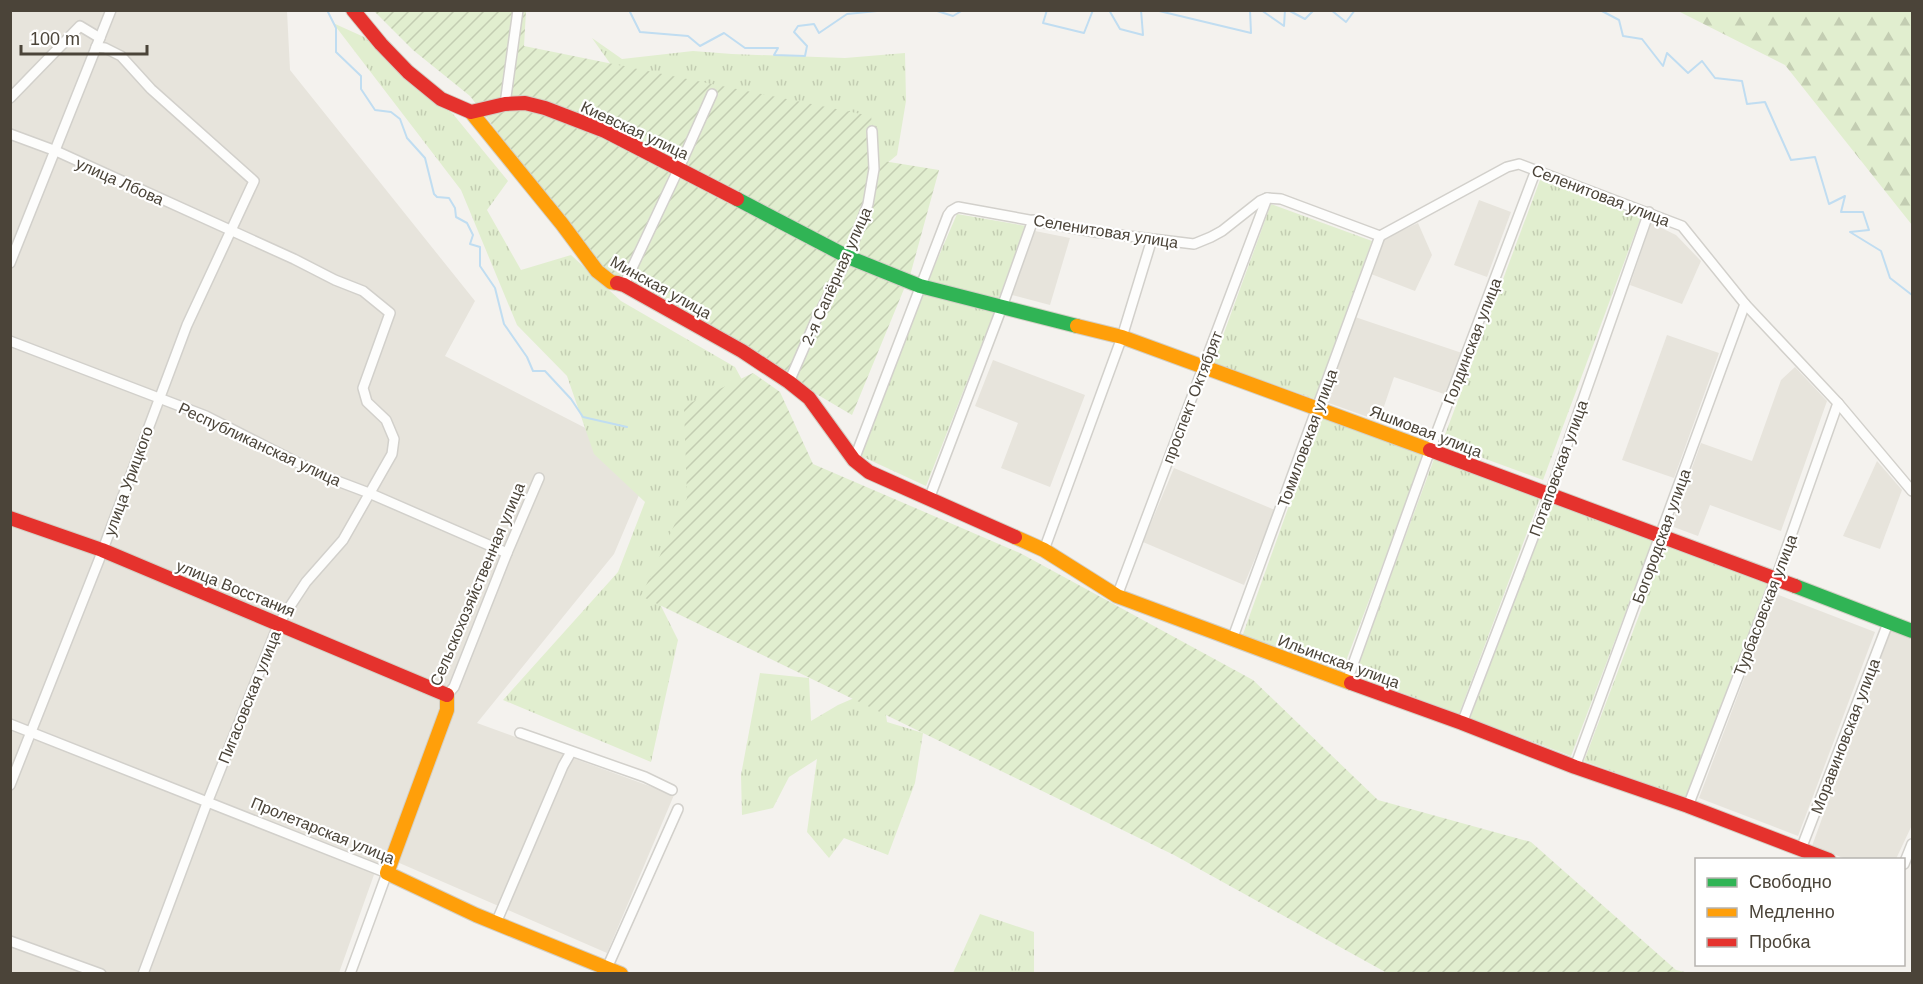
<svg xmlns="http://www.w3.org/2000/svg" width="1923" height="984" font-family="Arial,sans-serif">
	<style>
		.residential { fill: #e7e4dc }
		.grass { fill: url(#grass-tufts) }
		.forest { fill: url(#forest-firs) }
		.garden { fill: url(#garden-furrows) }
		.lines { fill: none; stroke-linecap: round; stroke-linejoin: round }
		.stream { stroke: #c0ddf1; stroke-width: 2 }
		.street-casing { stroke: #d2d0cb; stroke-width: 12 }
		.fast-casing { stroke: #d3cfc5; stroke-width: 16 }
		.slow-casing { stroke: #d3cfc5; stroke-width: 16 }
		.jam-casing { stroke: #d3cfc5; stroke-width: 16 }
		.street { stroke: #fdfdfc; stroke-width: 9 }
		.fast { stroke: #30b455; stroke-width: 14 }
		.slow { stroke: #ff9f0a; stroke-width: 14 }
		.jam { stroke: #e5322d; stroke-width: 14 }
		.labels { text-anchor: middle; stroke-width: 4.5; stroke-linejoin: round; paint-order: stroke }
		.street-label { font-size: 16px; fill: #4b4439; stroke: #fff }
	</style>
	<defs>
		<pattern id="grass-tufts" width="24" height="20" patternUnits="userSpaceOnUse" patternTransform="scale(1.5)"><rect width="24" height="20" fill="#e1eecf"/><path d="M3 7l-1-3M5 7V3M7 7l1-3M15 17l-1-3M17 17v-4M19 17l1-3" fill="none" stroke="#c3cdb2"/></pattern>
		<pattern id="forest-firs" width="22" height="20" patternUnits="userSpaceOnUse" patternTransform="scale(1.5)"><rect width="22" height="20" fill="#e1eecf"/><path d="M5 1l3.5 6h-7zM16 11l3.5 6h-7z" fill="#c3cdb2"/></pattern>
		<pattern id="garden-furrows" width="10" height="10" patternUnits="userSpaceOnUse" patternTransform="scale(1.5)"><rect width="10" height="10" fill="#e1eecf"/><path d="M-1 1l2-2M0 10L10 0M9 11l2-2" fill="none" stroke="#c3cdb2"/></pattern>
	</defs>
	<rect width="100%" height="100%" fill="#f4f2ee"/>
	<!-- residential -->
	<g class="residential">
		<path d="M10 11H287L290 70 475 301 445 356 638 455 642 488 614 554 477 723 674 795 607 953 381 855 339 973H11Z"/>
		<path d="M1479 200 1511 212 1487 277 1454 265Z"/>
		<path d="M1418 223 1432 255 1415 291 1371 274 1383 239Z"/>
		<path d="M1651 223 1676 235 1701 261 1682 304 1630 285Z"/>
		<path d="M1035 231 1070 238 1050 305 1012 295Z"/>
		<path d="M1355 317 1462 353 1447 395 1394 377 1379 421 1326 402Z"/>
		<path d="M1667 335 1719 353 1674 478 1622 460Z"/>
		<path d="M993 360 1085 395 1050 487 1001 468 1018 423 975 406Z"/>
		<path d="M1795 367 1827 401 1781 531 1710 505 1698 536 1671 526 1701 443 1752 461 1781 380Z"/>
		<path d="M1877 461 1902 490 1880 549 1843 536Z"/>
		<path d="M1174 468 1275 510 1244 585 1143 542Z"/>
		<path d="M1776 594 1875 632 1798 836 1699 798Z"/>
		<path d="M1891 629 1912 637V825L1896 859H1846L1812 846Z"/>
	</g>
	<!-- grass -->
	<g class="grass">
		<path d="M333 23 364 37 453 114 508 181 487 210 521 270 571 255 621 301 735 367 747 389 661 606 678 640 651 762 503 700 618 572 645 502 594 454 567 376 517 325 461 190Z"/>
		<path d="M592 38 622 59 693 51 732 54 845 58 905 53 906 101 897 155 844 199 636 100Z"/>
		<path d="M1540 180 1641 217 1543 480 1442 443Z"/>
		<path d="M1271 204 1372 241 1315 399 1213 363Z"/>
		<path d="M957 214 1026 226 998 300 928 281Z"/>
		<path d="M922 293 994 313 926 486 861 456Z"/>
		<path d="M1321 416 1424 456 1341 674 1242 637Z"/>
		<path d="M1434 459 1540 498 1459 714 1354 675Z"/>
		<path d="M1552 502 1653 540 1571 756 1470 718Z"/>
		<path d="M1666 544 1768 582 1687 799 1584 761Z"/>
		<path d="M760 673 809 678 811 721 838 705 882 686 887 722 923 733 915 783 888 855 844 838 829 858 807 832 817 759 789 777 773 808 742 815 741 775Z"/>
		<path d="M980 914 1034 932V973H953Z"/>
	</g>
	<!-- forest -->
	<path class="forest" d="M1678 11H1912V225L1785 65Z"/>
	<!-- garden -->
	<g class="garden">
		<path d="M374 11H526L524 46 871 116 877 160 939 170 911 272 852 415 602 268 470 96 413 50Z"/>
		<path d="M753 373 780 392 813 464 1020 553 1253 680 1378 800 1531 842 1676 970 1689 973H1387L1174 855 641 596 687 498 684 406Z"/>
	</g>
	<g class="lines">
		<!-- stream -->
		<g class="stream">
			<path d="M327 10 336 28V52L361 76V89L375 110 391 112 400 119 407 138 425 158 434 194 437 197 449 198 455 208 456 217 467 223 473 235 470 244 480 247V266L495 288 504 324 527 357 533 371H545L571 399 583 417 627 427"/>
			<path d="M629 10 640 32 688 36 700 46 724 33 745 48H778L774 55 805 56 807 46 794 32 798 26 814 24 819 33 847 14 887 10"/>
			<path d="M934 10 953 16 963 10"/>
			<path d="M1047 10 1043 23 1084 33 1093 10"/>
			<path d="M1109 10 1120 29 1143 35 1141 10"/>
			<path d="M1155 10 1251 33 1250 10"/>
			<path d="M1261 10 1284 26 1285 10"/>
			<path d="M1288 10 1305 19 1314 10"/>
			<path d="M1331 10 1346 22 1355 10"/>
			<path d="M1600 10 1619 20 1623 36 1642 39 1663 66 1667 53 1688 73 1702 61 1715 78 1742 81 1747 104 1765 102 1791 160 1815 157 1829 204 1845 196 1841 212H1863L1869 230 1850 232 1881 251 1890 278 1912 295"/>
		</g>
		<!-- street casing -->
		<g class="street-casing">
			<g id="street">
				<path d="M10 98 80 26 100 38"/>
				<path d="M505 104 518 10"/>
				<path d="M10 134 56 151 294 259 335 280 363 291 390 313 363 388 367 402 386 420 394 439 392 454 343 540 306 582 279 623 207 803 143 974"/>
				<path d="M10 263 111 10"/>
				<path d="M624 285 679 168 712 94"/>
				<path d="M10 341 206 416 324 476 369 493 507 553"/>
				<path d="M789 382 816 320 848 257 868 204 874 169 872 131"/>
				<path d="M854 460 948 215 951 211 958 207 1095 232 1194 244 1211 237 1222 231 1260 201 1267 198 1281 199 1380 236 1507 167 1519 164 1682 226 1745 304 1838 403 1912 491"/>
				<path d="M929 499 1002 307 1033 220"/>
				<path d="M1044 550 1122 337 1152 239"/>
				<path d="M1117 596 1267 198"/>
				<path d="M1232 640 1380 236"/>
				<path d="M1347 681 1430 450 1536 170"/>
				<path d="M447 695 454 687 507 553 539 478"/>
				<path d="M1462 723 1549 496 1649 212"/>
				<path d="M10 724 387 873 350 974"/>
				<path d="M520 733 645 777 672 790"/>
				<path d="M1575 767 1745 304"/>
				<path d="M10 785 99 560 187 325 254 181 151 89 121 56 105 48 96 47"/>
				<path d="M1688 806 1776 578 1838 403"/>
				<path d="M1801 849 1888 623"/>
				<path d="M1904 864 1912 844"/>
				<path d="M496 923 563 766 571 752"/>
				<path d="M10 941 101 974"/>
				<path d="M607 968 678 809"/>
			</g>
		</g>
		<!-- fast casing -->
		<g class="fast-casing">
			<g id="fast">
				<path d="M737 199 848 257 920 286 1077 326"/>
				<path d="M1795 586 1912 631"/>
			</g>
		</g>
		<!-- slow casing -->
		<g class="slow-casing">
			<g id="slow">
				<path d="M471 112 562 224 597 271 611 282 617 283"/>
				<path d="M1077 326 1122 337 1430 450"/>
				<path d="M1015 537 1044 550 1117 596 1351 683"/>
				<path d="M447 695V710L387 873 476 915 621 974"/>
			</g>
		</g>
		<!-- jam casing -->
		<g class="jam-casing">
			<g id="jam">
				<path d="M353 10 381 44 408 72 441 99 471 112 505 104 525 103 545 108 605 131 737 199"/>
				<path d="M617 283 624 285 742 351 789 382 809 398 854 460 869 472 1015 537"/>
				<path d="M1430 450 1795 586"/>
				<path d="M10 518 102 550 447 695"/>
				<path d="M1351 683 1462 723 1575 767 1688 806 1829 860"/>
			</g>
		</g>
		<!-- street -->
		<use href="#street" class="street"/>
		<!-- fast -->
		<use href="#fast" class="fast"/>
		<!-- slow -->
		<use href="#slow" class="slow"/>
		<!-- jam -->
		<use href="#jam" class="jam"/>
	</g>
	<g class="labels">
		<!-- street labels -->
		<g class="street-label">
			<text transform="translate(635 130) rotate(25)" y="6">Киевская улица</text>
			<text transform="translate(120 181) rotate(24)" y="6">улица Лбова</text>
			<text transform="translate(1601 195) rotate(21)" y="6">Селенитовая улица</text>
			<text transform="translate(1106 231) rotate(9)" y="6">Селенитовая улица</text>
			<text transform="translate(836 276) rotate(-66)" y="6">2-я Сапёрная улица</text>
			<text transform="translate(661 287) rotate(29)" y="6">Минская улица</text>
			<text transform="translate(1472 341) rotate(-69)" y="6">Голдинская улица</text>
			<text transform="translate(1192 397) rotate(-69)" y="6">проспект Октябрят</text>
			<text transform="translate(1426 431) rotate(21)" y="6">Яшмовая улица</text>
			<text transform="translate(1307 438) rotate(-70)" y="6">Томиловская улица</text>
			<text transform="translate(260 444) rotate(25)" y="6">Республиканская улица</text>
			<text transform="translate(1558 468) rotate(-70)" y="6">Потаповская улица</text>
			<text transform="translate(128 481) rotate(-70)" y="6">улица Урицкого</text>
			<text transform="translate(1661 536) rotate(-70)" y="6">Богородская улица</text>
			<text transform="translate(477 584) rotate(-67)" y="6">Сельскохозяйственная улица</text>
			<text transform="translate(236 588) rotate(22)" y="6">улица Восстания</text>
			<text transform="translate(1765 605) rotate(-69)" y="6">Турбасовская улица</text>
			<text transform="translate(1339 661) rotate(20)" y="6">Ильинская улица</text>
			<text transform="translate(249 697) rotate(-68)" y="6">Пигасовская улица</text>
			<text transform="translate(1845 736) rotate(-69)" y="6">Моравиновская улица</text>
			<text transform="translate(323 830) rotate(22)" y="6">Пролетарская улица</text>
		</g>
	</g>
	<!-- border -->
	<rect width="1923" height="984" fill="none" stroke="#4b4439" stroke-width="24"/>
	<!-- legend -->
	<rect x="1695" y="858" width="210" height="108" fill="#ffffff" stroke="#b7b4b0" stroke-width="1.5"/>
	<rect x="1707" y="878" width="30" height="9" fill="#30b455" stroke="#b7b4b0" stroke-width="1.5"/>
	<text x="1749" y="888" font-size="18" fill="#4b4439">Свободно</text>
	<rect x="1707" y="908" width="30" height="9" fill="#ff9f0a" stroke="#b7b4b0" stroke-width="1.5"/>
	<text x="1749" y="918" font-size="18" fill="#4b4439">Медленно</text>
	<rect x="1707" y="938" width="30" height="9" fill="#e5322d" stroke="#b7b4b0" stroke-width="1.5"/>
	<text x="1749" y="948" font-size="18" fill="#4b4439">Пробка</text>
	<!-- scale -->
	<path d="M21 45v9h126v-9" fill="none" stroke="#4b4439" stroke-width="3"/>
	<text x="30" y="45" font-size="18" fill="#4b4439" stroke="#ffffff" stroke-width="4.5" paint-order="stroke">100 m</text>
</svg>
